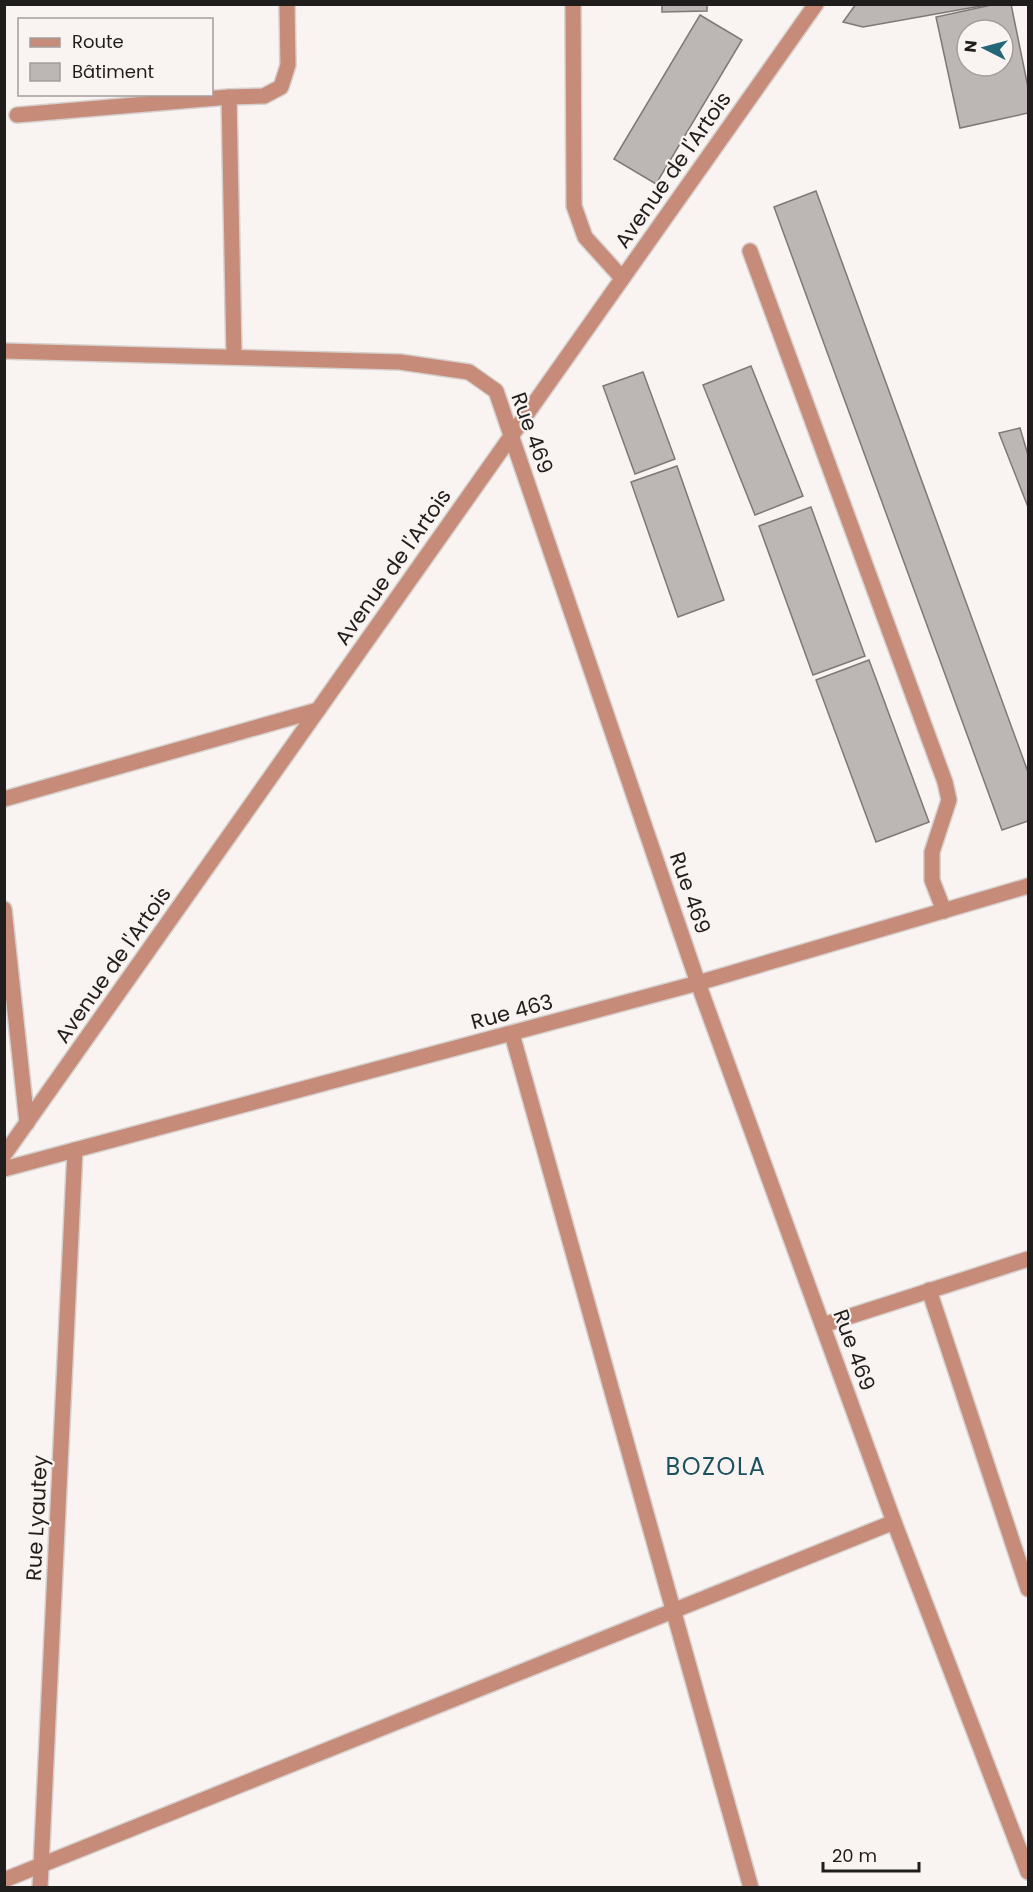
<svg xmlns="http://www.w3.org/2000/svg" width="1033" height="1892" font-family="Poppins,sans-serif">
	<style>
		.building { fill: #bcb6b4; stroke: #7e7977; stroke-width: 1.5; fill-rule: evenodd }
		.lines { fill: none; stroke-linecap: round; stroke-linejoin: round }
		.minor-casing { stroke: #d6d1cf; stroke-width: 18 }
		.minor { stroke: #c78c79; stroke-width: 15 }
		.labels { text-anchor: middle; stroke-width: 4.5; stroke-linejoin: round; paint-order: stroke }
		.street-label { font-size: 21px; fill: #201e1d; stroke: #f9f3f1 }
		.quarter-label { font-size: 24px; letter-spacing: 1.5px; fill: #1c515f; stroke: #f9f3f1 }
	</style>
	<rect width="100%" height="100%" fill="#f9f3f1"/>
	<!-- building -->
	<g class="building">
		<path d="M662 4H707V11L662 12Z"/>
		<path d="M856 4H992L863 27 843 22Z"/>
		<path d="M996 4H1011L1028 87V113L960 128 936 17ZM967 30H1003V66H967Z"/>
		<path d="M700 15 742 40 656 184 614 159Z"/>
		<path d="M816 191 1028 772V821L1002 830 774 207Z"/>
		<path d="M751 366 803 496 755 515 703 385Z"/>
		<path d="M643 372 675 459 635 474 603 386Z"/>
		<path d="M1020 428 1028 455V507L999 433Z"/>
		<path d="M677 466 724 600 678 617 631 482Z"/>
		<path d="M811 507 865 656 813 675 759 526Z"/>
		<path d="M869 660 929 822 876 842 816 680Z"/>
	</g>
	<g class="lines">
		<!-- minor casing -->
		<g class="minor-casing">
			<g id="minor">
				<path d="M573 4 574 206 585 237 622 278"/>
				<path d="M229 97 234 357"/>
				<path d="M17 115 229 97 264 96 281 87 288 65 287 4"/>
				<path d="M750 251 945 782 949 800 932 852V880L944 911"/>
				<path d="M4 351 400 362 469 372 496 391 698 983 894 1522 1028 1872"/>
				<path d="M4 799 318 710"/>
				<path d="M4 909 27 1123"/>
				<path d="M512 1034 751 1888"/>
				<path d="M4 1155 816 4"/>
				<path d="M4 1169 698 983 1028 886"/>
				<path d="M929 1290 1028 1589"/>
				<path d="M823 1325 1028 1259"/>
				<path d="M4 1880 894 1522"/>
				<path d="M40 1888 75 1150"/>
			</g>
		</g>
		<!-- minor -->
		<use href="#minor" class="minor"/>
	</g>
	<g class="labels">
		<!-- street labels -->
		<g class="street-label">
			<text transform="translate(673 170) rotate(-55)" y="7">Avenue de l'Artois</text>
			<text transform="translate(532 433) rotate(70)" y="7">Rue 469</text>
			<text transform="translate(393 567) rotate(-55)" y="7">Avenue de l'Artois</text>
			<text transform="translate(690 893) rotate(71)" y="7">Rue 469</text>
			<text transform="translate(113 965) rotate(-55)" y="7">Avenue de l'Artois</text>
			<text transform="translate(512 1012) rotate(-15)" y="7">Rue 463</text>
			<text transform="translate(854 1350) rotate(70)" y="7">Rue 469</text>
			<text transform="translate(37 1518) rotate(-87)" y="7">Rue Lyautey</text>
		</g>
		<!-- quarter labels -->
		<g class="quarter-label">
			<text x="716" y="1475">BOZOLA</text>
		</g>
	</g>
	<!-- border -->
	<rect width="1033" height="1892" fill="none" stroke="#201e1d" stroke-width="12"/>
	<!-- legend -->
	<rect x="18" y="18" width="195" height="78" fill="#f9f3f1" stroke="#a29e9c" stroke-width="1.5"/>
	<rect x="30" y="38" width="30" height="9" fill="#c78c79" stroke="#a29e9c" stroke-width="1.5"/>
	<text x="72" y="48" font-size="18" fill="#201e1d">Route</text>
	<rect x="30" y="63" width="30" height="18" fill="#bcb6b4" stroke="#a29e9c" stroke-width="1.5"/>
	<text x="72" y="78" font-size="18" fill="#201e1d">Bâtiment</text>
	<!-- north arrow -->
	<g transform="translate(985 48) rotate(276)"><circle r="28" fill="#f9f3f1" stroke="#a29e9c" stroke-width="1.5"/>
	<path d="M0-4.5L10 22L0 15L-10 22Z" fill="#226678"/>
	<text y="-9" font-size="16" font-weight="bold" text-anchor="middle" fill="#201e1d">N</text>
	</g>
	<!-- scale -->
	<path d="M823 1862v9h96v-9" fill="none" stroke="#201e1d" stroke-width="3"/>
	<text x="832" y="1862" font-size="18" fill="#201e1d" stroke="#f9f3f1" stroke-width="4.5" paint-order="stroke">20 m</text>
</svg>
